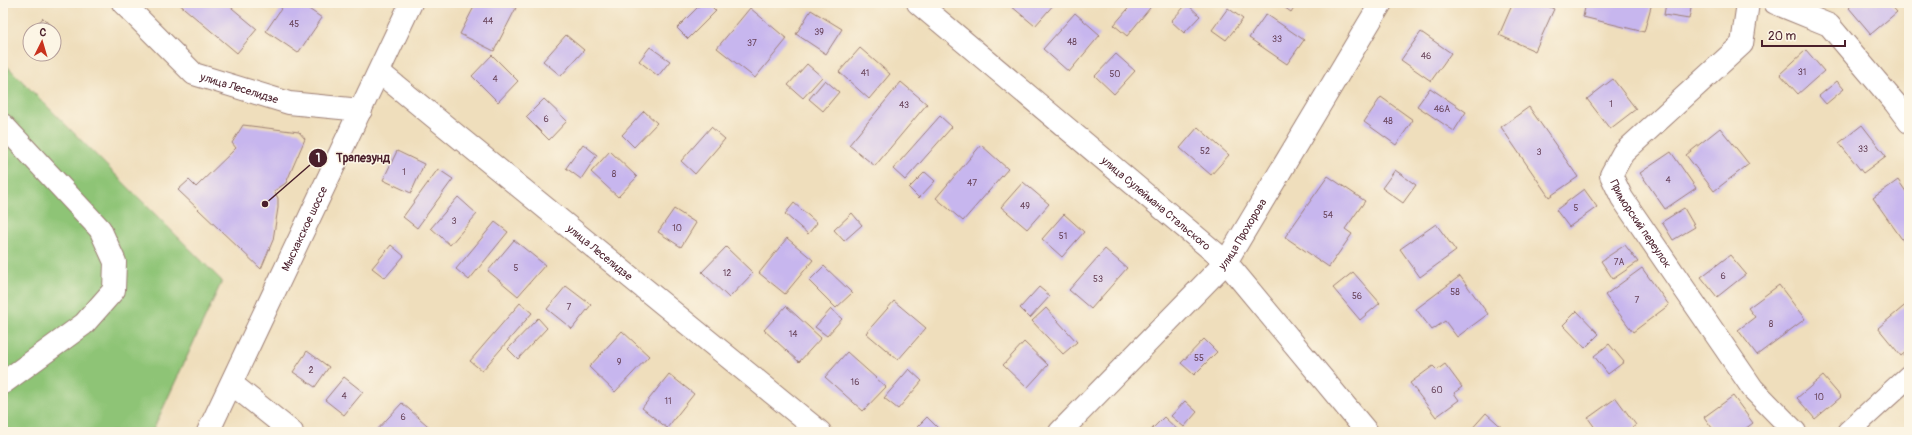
<svg xmlns="http://www.w3.org/2000/svg" width="1912" height="435" font-family="Pangolin,sans-serif">
	<style>
		.green { fill: #8ec476; stroke: #6c7250 }
		.building { fill: #c7b6ee }
		.lines { fill: none; stroke-linecap: round; stroke-linejoin: round }
		.minor-casing { stroke: #9c7e74; stroke-width: 24 }
		.minor { stroke: #fff; stroke-width: 22 }
		.labels { text-anchor: middle; stroke-width: 3; stroke-linejoin: round; paint-order: stroke }
		.number-label { font-size: 9px; fill: #69455c }
		.street-label { font-size: 11px; fill: #4a1f2b; stroke: #fcf5e5 }
		.leader { fill: none; stroke: #4a1f2b; stroke-width: 1.5 }
		.callout-dot { fill: #4a1f2b; stroke: #fcf5e5; stroke-width: 1.5 }
		.mark-label { font-size: 12px; text-anchor: middle; font-weight: bold; fill: #fff }
		.callout-label { font-size: 12px; text-anchor: middle; font-weight: bold; fill: #4a1f2b; stroke: #fcf5e5; stroke-width: 3; stroke-linejoin: round; paint-order: stroke }
	</style>
	<rect width="100%" height="100%" fill="#fcf5e5"/>
	<filter id="ink" filterUnits="userSpaceOnUse"><feTurbulence type="fractalNoise" baseFrequency=".025" numOctaves="2"/><feDisplacementMap in="SourceGraphic" scale="8" xChannelSelector="R" yChannelSelector="G"/><feConvolveMatrix kernelMatrix="1 2 1 2 8 2 1 2 1" color-interpolation-filters="sRGB"/></filter>
	<filter id="wash" filterUnits="userSpaceOnUse"><feTurbulence type="fractalNoise" baseFrequency=".012" numOctaves="4" result="noise"/><feDisplacementMap in="SourceGraphic" scale="16" xChannelSelector="R" yChannelSelector="G"/><feGaussianBlur stdDeviation="0.9" result="paint"/><feColorMatrix in="noise" values="0 0 0 0 0 0 0 0 0 0 0 0 0 0 0 0 0 1.4 0 .05"/><feComposite in="paint" operator="in"/></filter>
	<g filter="url(#wash)">
		<rect width="100%" height="100%" fill="#efdebc"/>
		<!-- green -->
		<path class="green" d="M3 62 222 281 152 432H3Z"/>
		<g id="blocks">
			<!-- building -->
			<g class="building">
				<path d="M178 3H226L257 29 237 53Z"/>
				<path d="M285 3H300L322 18 298 53 266 31Z"/>
				<path d="M476 3H505L516 8 494 51 460 34Z"/>
				<path d="M702 3H708L716 11 688 39 677 28Z"/>
				<path d="M1014 3H1055L1035 26 1011 6Z"/>
				<path d="M1133 3H1154L1127 36 1114 25Z"/>
				<path d="M1278 3H1297L1291 12Z"/>
				<path d="M1513 3H1541L1554 9 1535 51 1499 35Z"/>
				<path d="M1586 3H1652L1644 32 1583 17Z"/>
				<path d="M1666 3H1692L1689 19 1664 15Z"/>
				<path d="M1854 3H1889L1897 12 1871 34 1849 8Z"/>
				<path d="M1187 4 1200 16 1184 33 1171 21Z"/>
				<path d="M750 8 787 39 755 78 717 48Z"/>
				<path d="M1228 8 1243 19 1226 40 1212 30Z"/>
				<path d="M811 10 842 29 826 54 796 34Z"/>
				<path d="M1075 13 1100 35 1069 72 1043 49Z"/>
				<path d="M1266 14 1304 40 1287 64 1249 38Z"/>
				<path d="M43 18 53 28 51 30H32Z"/>
				<path d="M1421 32 1451 53 1431 81 1401 60Z"/>
				<path d="M566 35 584 50 561 76 543 61Z"/>
				<path d="M650 47 670 61 658 76 639 61Z"/>
				<path d="M860 48 890 74 869 99 839 72Z"/>
				<path d="M1806 50 1824 71 1798 94 1780 74Z"/>
				<path d="M1116 54 1135 71 1114 94 1095 76Z"/>
				<path d="M492 55 518 81 498 102 472 76Z"/>
				<path d="M807 64 822 77 803 98 788 85Z"/>
				<path d="M1613 79 1636 109 1610 129 1587 99Z"/>
				<path d="M825 80 839 92 823 111 809 99Z"/>
				<path d="M1837 81 1844 89 1826 104 1819 96Z"/>
				<path d="M901 82 927 104 875 166 849 145Z"/>
				<path d="M1430 88 1466 112 1454 131 1417 106Z"/>
				<path d="M1381 97 1413 120 1396 145 1364 122Z"/>
				<path d="M544 99 567 121 549 140 526 117Z"/>
				<path d="M1529 107 1578 177 1549 197 1501 127Z"/>
				<path d="M644 111 657 123 634 147 622 135Z"/>
				<path d="M940 116 952 127 905 180 893 169Z"/>
				<path d="M243 125 299 132 305 139 286 183 274 191 278 198V208L273 240 261 269 178 190 189 180 196 187 236 148 232 143Z"/>
				<path d="M1862 125 1886 156 1863 173 1839 143Z"/>
				<path d="M711 127 725 139 695 174 681 161Z"/>
				<path d="M1198 127 1229 155 1211 175 1180 148Z"/>
				<path d="M1720 128 1749 164 1714 191 1686 155Z"/>
				<path d="M583 144 597 155 581 179 566 168Z"/>
				<path d="M981 145 1008 169 963 221 936 198Z"/>
				<path d="M397 151 424 164 411 193 383 180Z"/>
				<path d="M610 151 637 177 618 197 591 172Z"/>
				<path d="M1671 152 1696 188 1665 209 1640 173Z"/>
				<path d="M438 169 453 179 417 228 403 217Z"/>
				<path d="M1395 170 1416 185 1403 203 1382 188Z"/>
				<path d="M925 172 935 181 919 198 909 188Z"/>
				<path d="M1328 176 1365 201 1345 229 1352 234 1329 267 1285 237Z"/>
				<path d="M1898 180 1909 196V243L1906 245 1873 198Z"/>
				<path d="M1023 182 1049 204 1027 229 1001 207Z"/>
				<path d="M1584 189 1597 207 1569 227 1556 210Z"/>
				<path d="M458 197 477 214 450 245 431 228Z"/>
				<path d="M794 203 817 223 808 234 785 214Z"/>
				<path d="M1684 208 1695 227 1673 240 1662 222Z"/>
				<path d="M674 209 696 223 681 247 658 232Z"/>
				<path d="M852 213 862 225 844 241 834 230Z"/>
				<path d="M1064 214 1084 232 1062 257 1042 239Z"/>
				<path d="M495 222 508 232 469 280 456 269Z"/>
				<path d="M1436 224 1456 251 1420 277 1400 249Z"/>
				<path d="M787 238 813 260 785 294 759 273Z"/>
				<path d="M514 240 545 265 518 296 488 271Z"/>
				<path d="M391 245 404 256 385 278 372 268Z"/>
				<path d="M1625 245 1638 262 1613 279 1601 261Z"/>
				<path d="M726 247 753 273 729 298 702 272Z"/>
				<path d="M1105 249 1127 268 1091 309 1069 290Z"/>
				<path d="M1730 255 1746 274 1717 297 1701 277Z"/>
				<path d="M824 266 852 293 836 308 809 281Z"/>
				<path d="M1642 268 1669 305 1633 332 1605 295Z"/>
				<path d="M1353 272 1380 303 1360 320 1333 288Z"/>
				<path d="M1460 276 1488 314 1457 337 1445 321 1432 330 1416 309Z"/>
				<path d="M1779 285 1805 319 1757 355 1738 330 1755 317 1748 308Z"/>
				<path d="M566 286 591 305 572 329 547 309Z"/>
				<path d="M1039 287 1050 296 1030 318 1020 308Z"/>
				<path d="M894 301 926 328 898 360 866 333Z"/>
				<path d="M1909 302V349L1901 356 1878 328Z"/>
				<path d="M520 303 532 313 482 371 470 361Z"/>
				<path d="M786 306 821 338 799 362 764 330Z"/>
				<path d="M1046 308 1077 342 1063 354 1032 321Z"/>
				<path d="M831 309 842 319 827 336 815 327Z"/>
				<path d="M1577 311 1599 334 1585 348 1563 325Z"/>
				<path d="M538 318 547 328 518 359 508 349Z"/>
				<path d="M622 331 649 356 615 392 589 367Z"/>
				<path d="M1204 339 1217 352 1194 375 1181 363Z"/>
				<path d="M1024 342 1048 365 1027 388 1003 365Z"/>
				<path d="M1609 344 1624 362 1608 374 1594 356Z"/>
				<path d="M307 351 329 367 315 387 293 372Z"/>
				<path d="M847 352 886 387 863 411 825 377Z"/>
				<path d="M1445 364 1462 387 1454 393 1459 400 1436 417 1410 383 1433 366 1437 370Z"/>
				<path d="M909 369 922 381 898 409 884 398Z"/>
				<path d="M669 374 694 394 667 428 642 408Z"/>
				<path d="M1823 376 1841 397 1815 419 1797 398Z"/>
				<path d="M344 377 363 392 344 415 325 400Z"/>
				<path d="M1733 396 1753 423 1741 432H1715L1704 417Z"/>
				<path d="M1616 398 1636 425 1627 432H1598L1588 418Z"/>
				<path d="M1185 401 1197 412 1184 427 1171 416Z"/>
				<path d="M402 403 435 432H375Z"/>
				<path d="M1486 413 1507 432H1469Z"/>
				<path d="M927 417 942 432H912Z"/>
				<path d="M1164 417 1180 432H1149Z"/>
			</g>
		</g>
	</g>
	<g filter="url(#ink)">
		<use href="#blocks" fill-opacity="0" stroke="#9c7e74" stroke-width="1"/>
		<g class="lines">
			<!-- minor casing -->
			<g class="minor-casing">
				<g id="minor">
					<path id="s1" d="M123 3 194 74 289 103 361 110"/>
					<path id="s2" d="M918 3 1226 262 1367 432"/>
					<path id="s3" d="M1748 3 1742 44 1623 153 1611 175 1622 198 1753 389 1795 432"/>
					<path d="M1775 3 1829 25 1895 103 1909 122"/>
					<path id="s4" d="M379 72 820 432"/>
					<path d="M3 125 100 229 115 262 114 290 84 324 3 383"/>
					<path d="M232 384 292 432"/>
					<path id="s5" d="M208 432 411 3"/>
					<path id="s6" d="M1060 432 1226 262 1381 3"/>
					<path d="M1848 432 1909 376"/>
				</g>
			</g>
			<!-- minor -->
			<use href="#minor" class="minor"/>
		</g>
	</g>
	<g class="labels">
		<!-- number labels -->
		<g class="number-label">
			<text x="488" y="24">44</text>
			<text x="294" y="27">45</text>
			<text x="819" y="35">39</text>
			<text x="1277" y="42">33</text>
			<text x="1072" y="45">48</text>
			<text x="752" y="46">37</text>
			<text x="1426" y="59">46</text>
			<text x="1802" y="75">31</text>
			<text x="865" y="76">41</text>
			<text x="1115" y="77">50</text>
			<text x="495" y="82">4</text>
			<text x="1611" y="107">1</text>
			<text x="904" y="108">43</text>
			<text x="1442" y="112">46А</text>
			<text x="546" y="122">6</text>
			<text x="1388" y="124">48</text>
			<text x="1863" y="152">33</text>
			<text x="1205" y="154">52</text>
			<text x="1539" y="155">3</text>
			<text x="404" y="175">1</text>
			<text x="614" y="177">8</text>
			<text x="1668" y="183">4</text>
			<text x="972" y="186">47</text>
			<text x="1025" y="209">49</text>
			<text x="1576" y="211">5</text>
			<text x="1328" y="218">54</text>
			<text x="454" y="224">3</text>
			<text x="677" y="231">10</text>
			<text x="1063" y="239">51</text>
			<text x="1619" y="265">7А</text>
			<text x="516" y="271">5</text>
			<text x="727" y="276">12</text>
			<text x="1723" y="279">6</text>
			<text x="1098" y="282">53</text>
			<text x="1455" y="295">58</text>
			<text x="1357" y="299">56</text>
			<text x="1637" y="303">7</text>
			<text x="569" y="310">7</text>
			<text x="1771" y="327">8</text>
			<text x="793" y="337">14</text>
			<text x="1199" y="361">55</text>
			<text x="619" y="365">9</text>
			<text x="311" y="373">2</text>
			<text x="855" y="385">16</text>
			<text x="1437" y="393">60</text>
			<text x="344" y="399">4</text>
			<text x="1819" y="400">10</text>
			<text x="668" y="404">11</text>
			<text x="403" y="420">6</text>
		</g>
		<!-- street labels -->
		<g class="street-label">
			<text dy="4" stroke="none"><textPath href="#s1" startOffset="148">улица Леселидзе</textPath></text>
			<text dy="4" stroke="none"><textPath href="#s2" startOffset="311">улица Сулеймана Стальского</textPath></text>
			<text dy="4" stroke="none"><textPath href="#s3" startOffset="285">Приморский переулок</textPath></text>
			<text dy="4" stroke="none"><textPath href="#s5" startOffset="225">Мысхакское шоссе</textPath></text>
			<text dy="4" stroke="none"><textPath href="#s6" startOffset="270">улица Прохорова</textPath></text>
			<text dy="4" stroke="none"><textPath href="#s4" startOffset="285">улица Леселидзе</textPath></text>
		</g>
	</g>
	<!-- callouts -->
	<path class="leader" d="M265 204L318 158"/>
	<g class="callout-dot">
		<circle cx="265" cy="204" r="4"/>
		<circle cx="318" cy="158" r="10"/>
	</g>
	<g class="mark-label">
		<text x="318" y="162">1</text>
	</g>
	<g class="callout-label">
		<text x="363" y="162">Трапезунд</text>
	</g>
	<!-- margin -->
	<rect width="1912" height="435" fill="none" stroke="#fcf5e5" stroke-width="16"/>
	<!-- north arrow -->
	<g transform="translate(42 42) rotate(5)"><circle r="19" fill="#fcf5e5" stroke="#b59f9b"/>
	<path d="M0-3L7 15L0 10L-7 15Z" fill="#c8321e"/>
	<text y="-6" font-size="11" font-weight="bold" text-anchor="middle" fill="#4a1f2b">С</text>
	</g>
	<!-- scale -->
	<path d="M1762 40v6h83v-6" fill="none" stroke="#4a1f2b" stroke-width="2"/>
	<text x="1768" y="40" font-size="12" fill="#4a1f2b" stroke="#fcf5e5" stroke-width="3" paint-order="stroke">20 m</text>
</svg>
